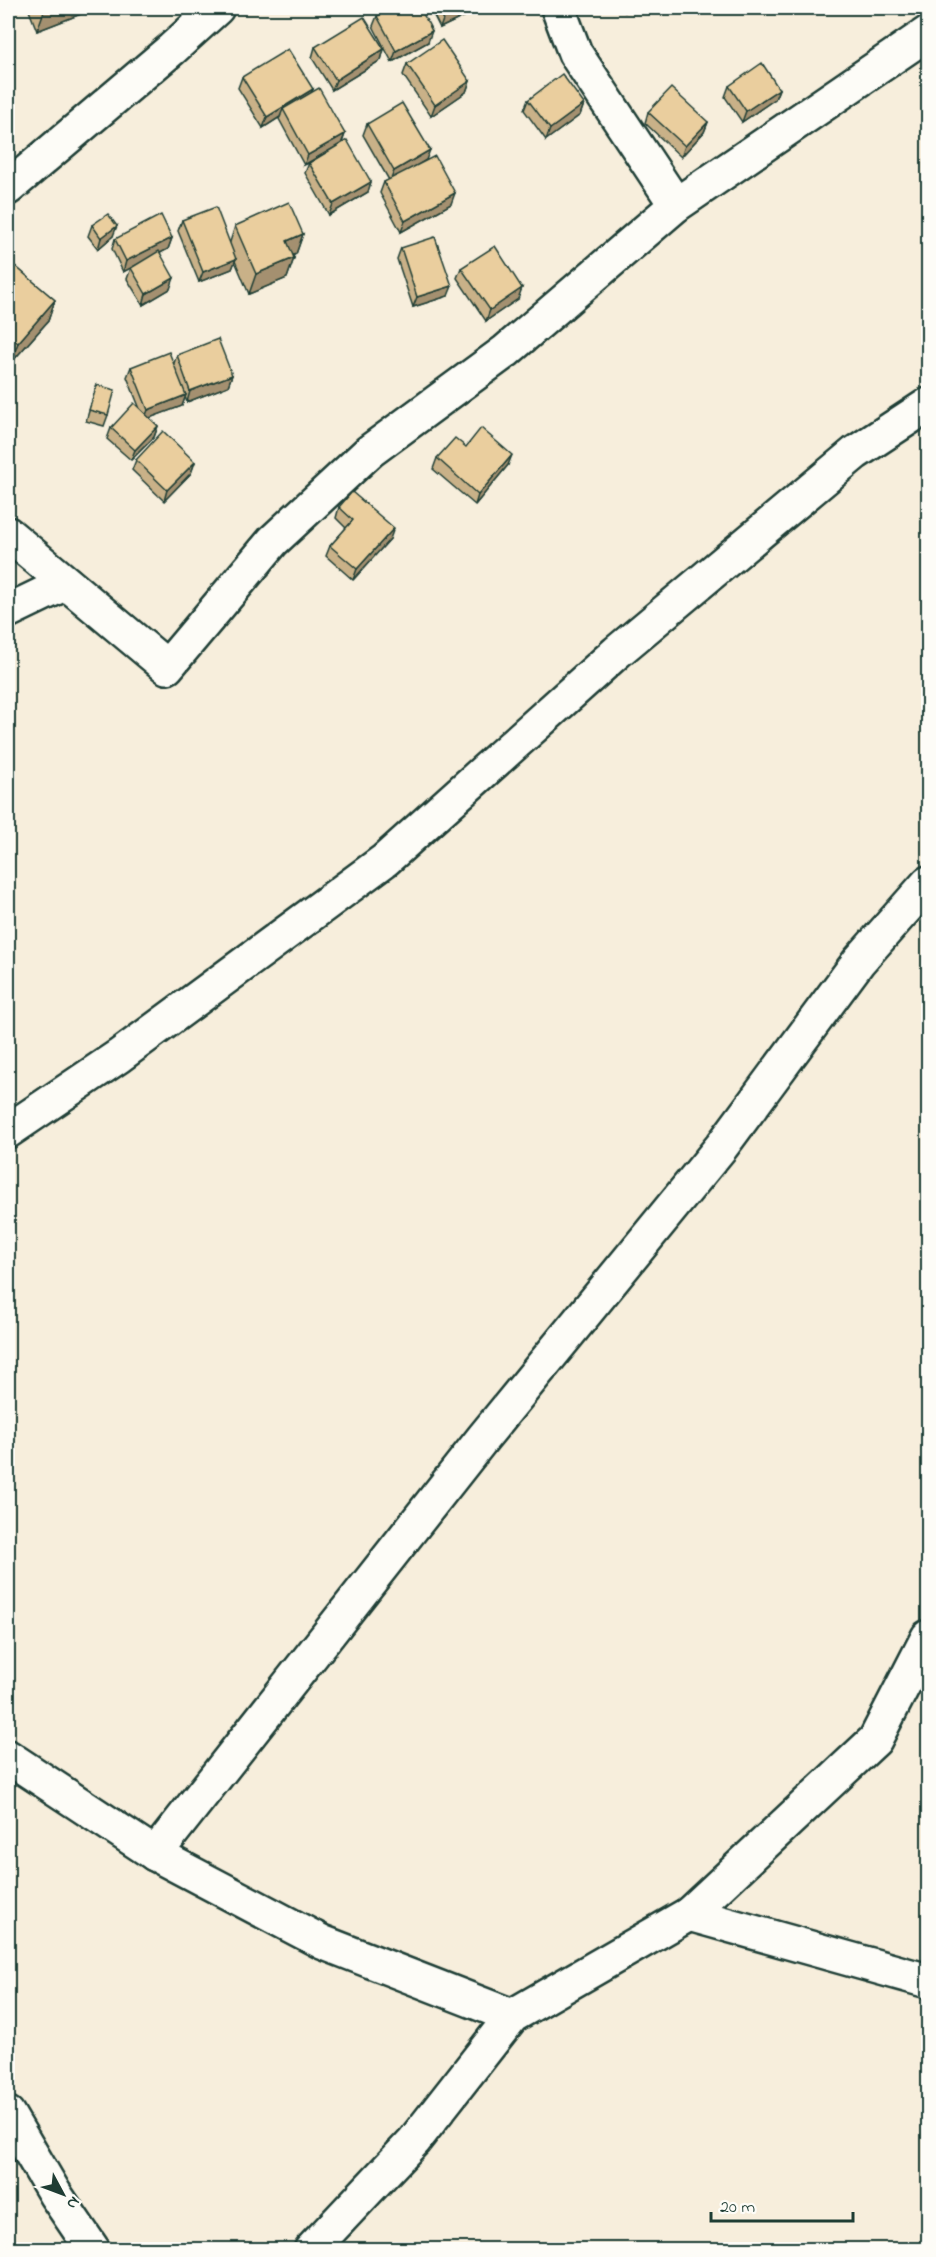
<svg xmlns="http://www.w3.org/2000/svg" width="936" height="2257" font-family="'Indie Flower',sans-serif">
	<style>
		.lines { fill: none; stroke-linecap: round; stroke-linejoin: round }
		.minor-casing { stroke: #1f3d34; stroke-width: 38 }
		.minor { stroke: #fdfcf7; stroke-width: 33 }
		.wall { fill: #c9b188; stroke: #1f3d34; stroke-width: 1.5 }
		.shaded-wall { fill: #a4906f; stroke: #1f3d34; stroke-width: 1.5 }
		.building { fill: #eace9e; stroke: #1f3d34; stroke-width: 1.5 }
	</style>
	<rect width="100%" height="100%" fill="#f7eedc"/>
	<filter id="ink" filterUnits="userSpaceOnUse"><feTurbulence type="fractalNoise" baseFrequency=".0167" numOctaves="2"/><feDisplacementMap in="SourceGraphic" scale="12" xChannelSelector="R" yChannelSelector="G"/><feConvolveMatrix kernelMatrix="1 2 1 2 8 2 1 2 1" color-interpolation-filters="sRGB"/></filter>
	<g filter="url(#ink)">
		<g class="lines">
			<!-- minor casing -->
			<g class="minor-casing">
				<g id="minor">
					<path d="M558 8 575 53 676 205"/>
					<path d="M8 188 172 49 217 8"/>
					<path d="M8 534 167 667 273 541 370 451 506 351 676 205 928 33"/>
					<path d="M8 611 66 583"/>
					<path d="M8 1131 119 1056 385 860 617 652 855 453 928 405"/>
					<path d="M8 1757 155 1854 322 1942 512 2016"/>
					<path d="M155 1854 483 1438 722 1146 859 961 928 883"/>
					<path d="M689 1914 928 1981"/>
					<path d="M8 2114 55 2194 93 2250"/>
					<path d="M311 2250 414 2141 512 2016 689 1914 875 1740 928 1637"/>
				</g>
			</g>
			<!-- minor -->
			<use href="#minor" class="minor"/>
		</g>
		<!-- wall -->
		<g class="wall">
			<path d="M28 8H83L81 14 37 31Z"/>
			<path d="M430 8H479L478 10 440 28Z"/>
			<path d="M619 8H629L625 12Z"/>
			<path d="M377 16 428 42 392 62 373 26Z"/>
			<path d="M315 47 384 49 381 60 332 90 312 58Z"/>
			<path d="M407 64 470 81 466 92 431 116 403 75Z"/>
			<path d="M242 77 313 89 311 93 345 134 342 143 368 192 329 215 305 173 309 163 304 165 279 119 280 117 263 128 238 88Z"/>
			<path d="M729 86 779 89 775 99 742 122 725 97Z"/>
			<path d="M528 100 584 104 580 115 546 140 524 110Z"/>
			<path d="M648 112 708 122 704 132 681 157 645 123Z"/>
			<path d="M367 124 427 160 451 204 401 232 380 193 384 182 389 180 363 135Z"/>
			<path d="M182 220 230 242 235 226 303 234 296 254 293 256 294 258 287 278 249 294 235 261 232 269 199 282 178 231Z"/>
			<path d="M92 225 113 236 98 249 88 236Z"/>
			<path d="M172 238 168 249 160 253 170 289 143 305 127 279 131 268 135 265 123 272 112 249 115 239Z"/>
			<path d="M401 248 448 296 413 307 397 259Z"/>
			<path d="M8 260 55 300 48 321 10 364 8 361Z"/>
			<path d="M461 268 518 299 486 321 457 278Z"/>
			<path d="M177 355 232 375 228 386 187 402 185 397 182 406 149 418 158 426 154 437 131 460 107 439 111 428 140 409 127 377 131 367 174 363Z"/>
			<path d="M97 385 108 415 104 426 86 421Z"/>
			<path d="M466 447 508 465 475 505 433 469 437 458Z"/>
			<path d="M136 460 195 462 191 473 164 501 132 470Z"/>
			<path d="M339 507 390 539 353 580 326 556 330 546 346 528 336 518Z"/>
		</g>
		<!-- shaded-wall -->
		<g class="shaded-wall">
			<path d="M52 8H83L81 14 37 31 44 11Z"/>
			<path d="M465 8H479L478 10 440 28 444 17Z"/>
			<path d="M432 31 428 42 392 62 396 51Z"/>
			<path d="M384 49 381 60 332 90 336 80Z"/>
			<path d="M470 81 466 92 431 116 435 105Z"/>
			<path d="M313 89 309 99 283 109 280 117 263 128 267 117Z"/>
			<path d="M779 89 775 99 742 122 746 111Z"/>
			<path d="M584 104 580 115 546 140 550 129Z"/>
			<path d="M15 111 11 122 8 125V119Z"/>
			<path d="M708 122 704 132 681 157 685 146Z"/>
			<path d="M345 134 341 144 304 165 308 155Z"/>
			<path d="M430 150 426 160 390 182 394 171Z"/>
			<path d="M371 182 368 192 329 215 333 204Z"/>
			<path d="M455 193 451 204 401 232 405 221Z"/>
			<path d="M117 226 113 236 98 249 101 238Z"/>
			<path d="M303 234 296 254 279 261 287 241Z"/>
			<path d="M172 238 168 249 123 272 126 261Z"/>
			<path d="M294 258 287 278 249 294 256 274Z"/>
			<path d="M236 259 232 269 199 282 203 272Z"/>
			<path d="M174 278 170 289 143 305 146 294Z"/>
			<path d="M452 286 448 296 413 307 417 297Z"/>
			<path d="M522 288 518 299 486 321 490 310Z"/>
			<path d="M55 300 48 321 10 364 18 343Z"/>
			<path d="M232 375 228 386 187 402 190 391Z"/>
			<path d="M186 395 182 406 144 420 148 410Z"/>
			<path d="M158 426 154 437 131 460 135 450Z"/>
			<path d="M512 455 508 465 475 505 478 495Z"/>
			<path d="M195 462 191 473 164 501 167 490Z"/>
			<path d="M394 528 390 539 353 580 357 569Z"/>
		</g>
		<!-- building -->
		<g class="building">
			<path d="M43 8H52L44 11Z"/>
			<path d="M392 8H420L432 31 396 51 377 16Z"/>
			<path d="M439 8H465L444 17Z"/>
			<path d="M364 17 384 49 336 80 315 47Z"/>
			<path d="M442 40 470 81 435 105 407 64Z"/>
			<path d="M288 49 313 89 267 117 242 77Z"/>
			<path d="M762 63 779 89 746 111 729 86Z"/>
			<path d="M562 74 584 104 550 129 528 100Z"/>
			<path d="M319 88 345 134 308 155 283 109Z"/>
			<path d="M671 88 708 122 685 146 648 112Z"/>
			<path d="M402 103 430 150 394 171 367 124Z"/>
			<path d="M8 104 15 111 8 119Z"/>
			<path d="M347 140 371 182 333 204 309 163Z"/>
			<path d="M435 156 455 193 405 221 384 182Z"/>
			<path d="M289 202 303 234 287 241 294 258 256 274 235 226Z"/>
			<path d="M216 207 236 259 203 272 182 220Z"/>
			<path d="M108 214 117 226 101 238 92 225Z"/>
			<path d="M161 215 172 238 126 261 115 239Z"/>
			<path d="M435 237 452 286 417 297 401 248Z"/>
			<path d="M495 246 522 288 490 310 461 268Z"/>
			<path d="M159 251 174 278 146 294 131 268Z"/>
			<path d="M8 260 55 300 18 343 8 335Z"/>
			<path d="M218 339 232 375 190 391 177 355Z"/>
			<path d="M169 352 186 395 148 410 131 367Z"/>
			<path d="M97 385 115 390 108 415 89 410Z"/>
			<path d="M134 403 158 426 135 450 111 428Z"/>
			<path d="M481 428 512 455 478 495 437 458 455 438 466 447Z"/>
			<path d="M163 431 195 462 167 490 136 460Z"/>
			<path d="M352 492 394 528 357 569 330 546 353 520 339 507Z"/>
		</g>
	</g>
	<!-- margin -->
	<rect width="936" height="2257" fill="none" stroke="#fdfcf7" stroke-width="30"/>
	<rect x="15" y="15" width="906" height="2227" fill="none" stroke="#1f3d34" stroke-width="2" filter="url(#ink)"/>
	<!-- north arrow -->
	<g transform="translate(63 2194) rotate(131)" stroke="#fdfcf7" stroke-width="4.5" paint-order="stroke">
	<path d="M0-4.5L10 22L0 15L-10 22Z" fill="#1f3d34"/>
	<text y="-9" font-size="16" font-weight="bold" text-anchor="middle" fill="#1f3d34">N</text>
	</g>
	<!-- scale -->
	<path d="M711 2212v9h142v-9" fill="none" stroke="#1f3d34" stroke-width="3"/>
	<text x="720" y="2212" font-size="18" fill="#1f3d34" stroke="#fdfcf7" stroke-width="4.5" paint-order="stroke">20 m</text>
</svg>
